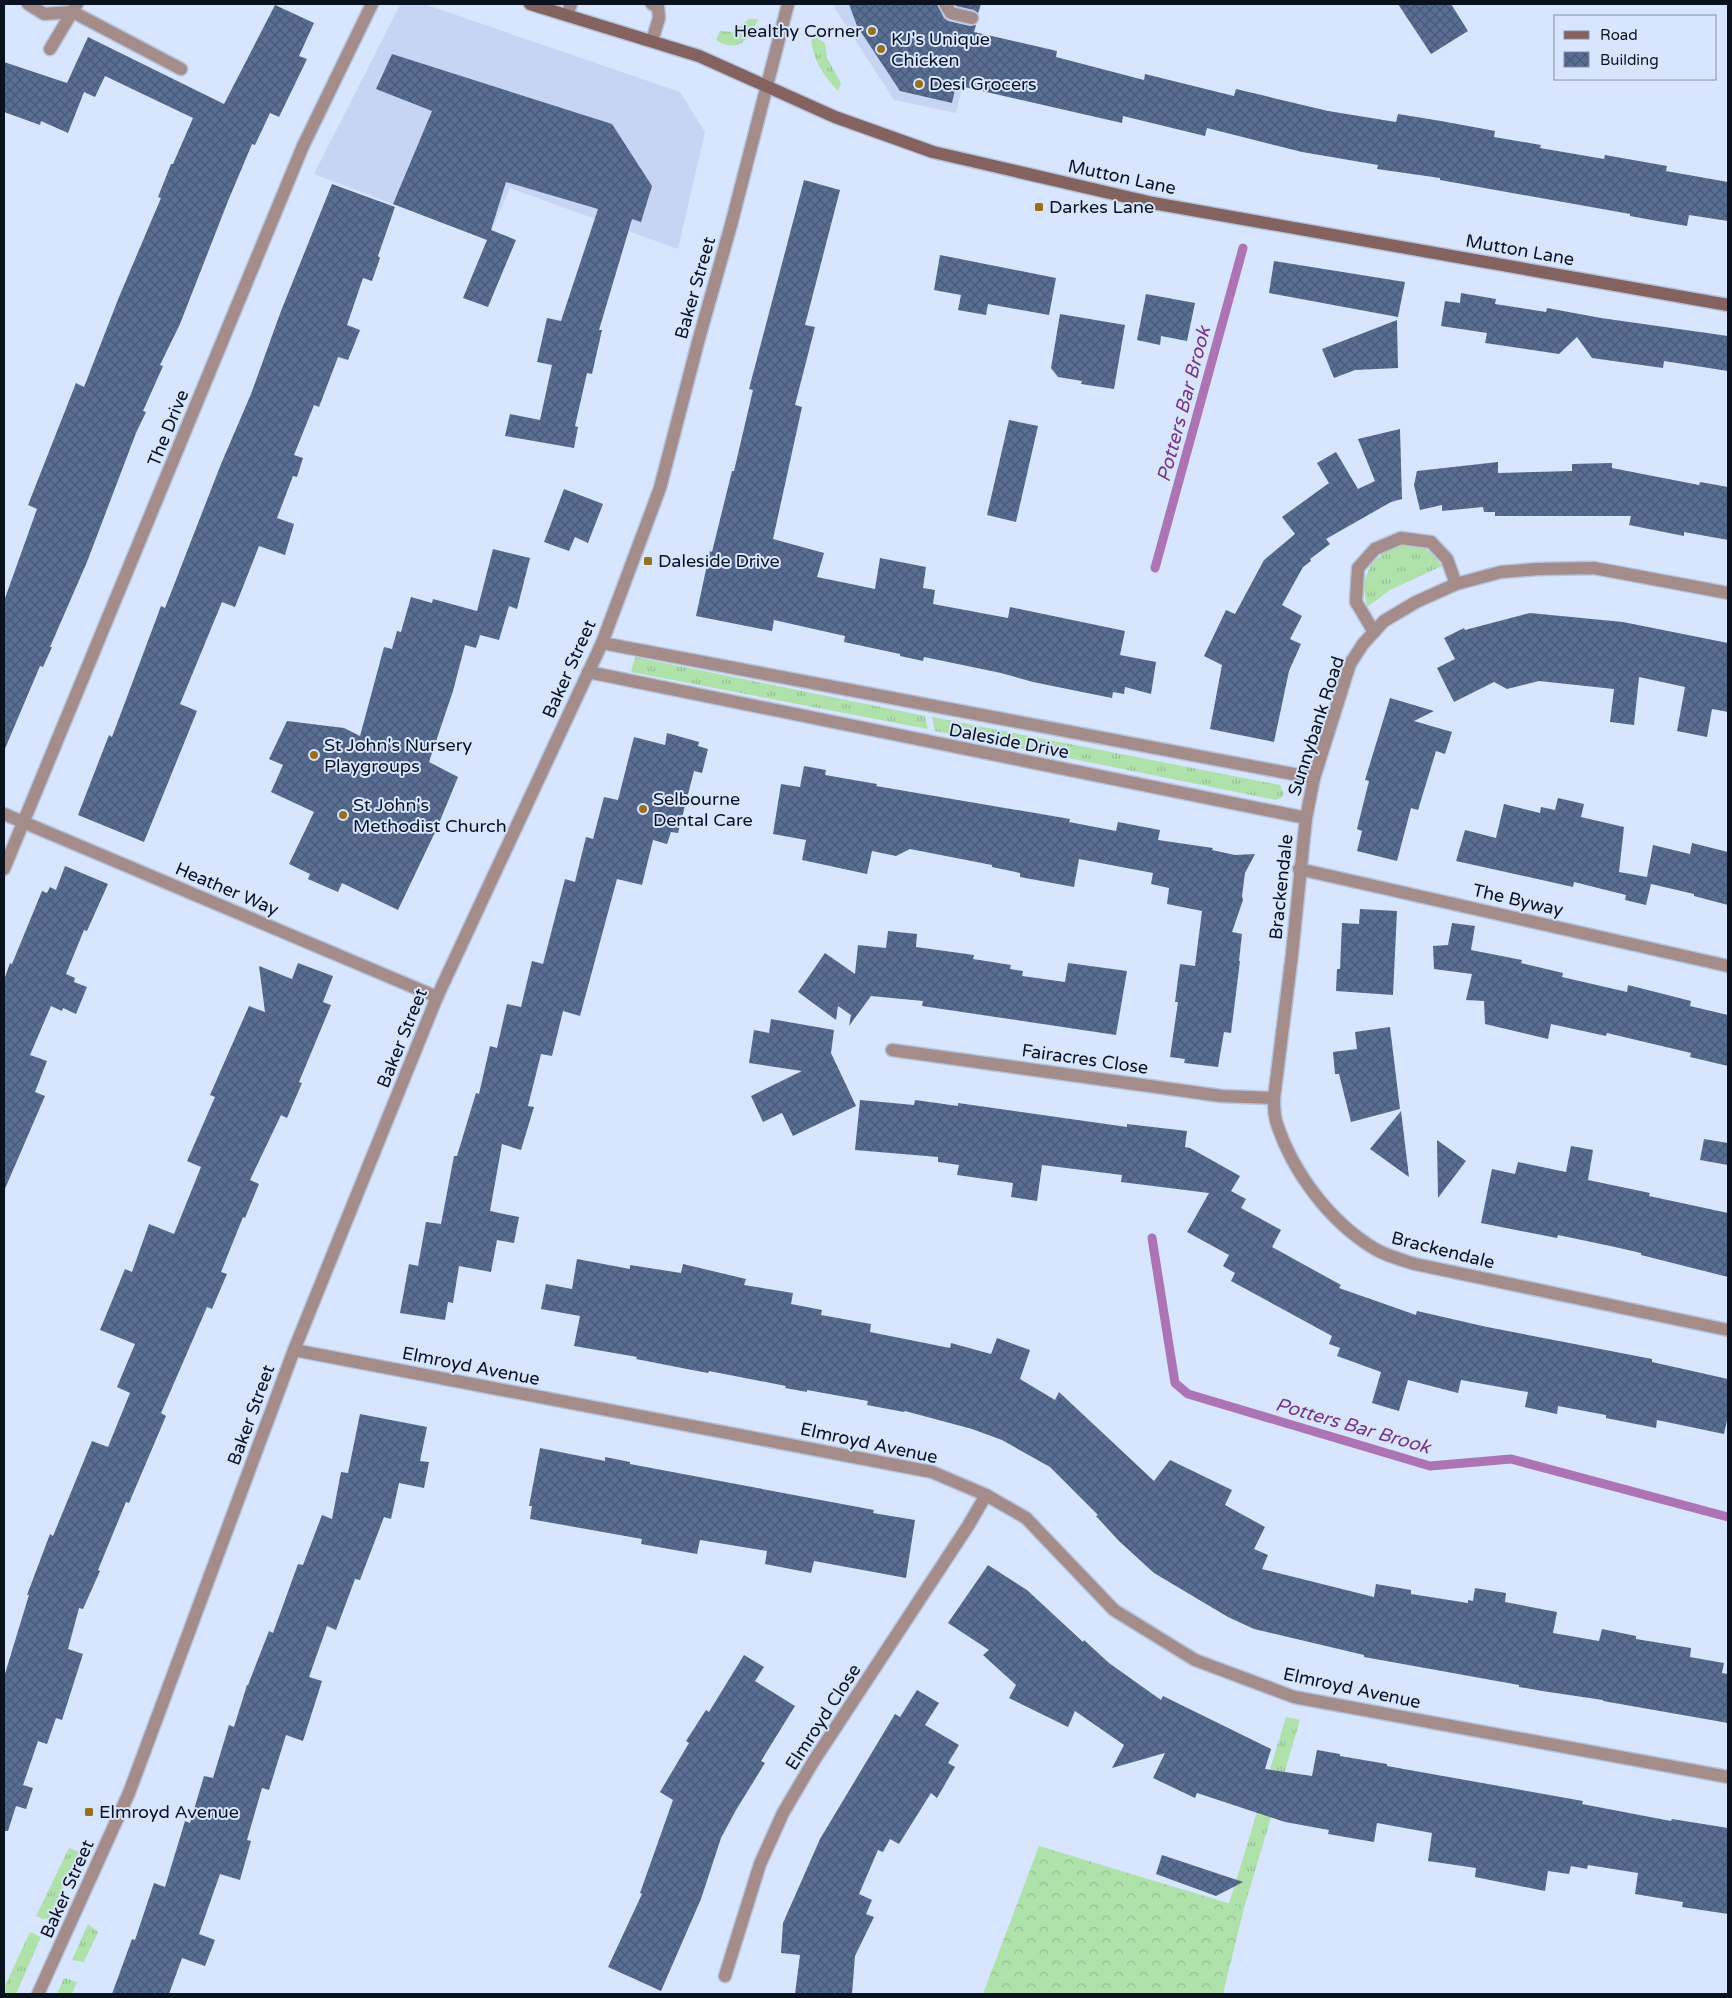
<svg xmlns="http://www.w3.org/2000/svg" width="1732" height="1998" font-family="'Varela Round',sans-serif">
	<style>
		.built { fill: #c5d5f3 }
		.grass { fill: url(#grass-tufts) }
		.forest { fill: url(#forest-crowns) }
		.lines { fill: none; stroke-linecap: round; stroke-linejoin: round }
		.stream { stroke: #ad74b5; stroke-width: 9 }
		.building { fill: url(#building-cross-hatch) }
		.service-casing { stroke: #b6c3db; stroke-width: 15 }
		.minor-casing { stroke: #b6c3db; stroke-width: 15 }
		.tertiary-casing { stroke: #b6c3db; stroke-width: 15 }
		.secondary-casing { stroke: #b6c3db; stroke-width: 15 }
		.service { stroke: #a38c8a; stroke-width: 12 }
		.minor { stroke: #a38c8a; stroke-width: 12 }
		.tertiary { stroke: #a38c8a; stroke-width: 12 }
		.secondary { stroke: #83625f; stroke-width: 12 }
		.poi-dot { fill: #96701a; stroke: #d7e5ff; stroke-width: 2 }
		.labels { text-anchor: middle; stroke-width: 4; stroke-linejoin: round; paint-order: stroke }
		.poi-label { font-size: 18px; fill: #0a111f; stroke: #d7e5ff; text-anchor: start }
		.street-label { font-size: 18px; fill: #0a111f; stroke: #d7e5ff }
		.water-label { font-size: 19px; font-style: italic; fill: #7a3484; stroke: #d7e5ff }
	</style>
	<defs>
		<pattern id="grass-tufts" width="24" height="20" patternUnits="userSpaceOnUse" patternTransform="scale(1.25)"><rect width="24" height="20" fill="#afe1ab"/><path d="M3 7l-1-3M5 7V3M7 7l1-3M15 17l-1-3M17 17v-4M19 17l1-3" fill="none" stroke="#95c093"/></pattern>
		<pattern id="forest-crowns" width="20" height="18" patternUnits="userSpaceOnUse" patternTransform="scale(1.25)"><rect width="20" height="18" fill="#afe1ab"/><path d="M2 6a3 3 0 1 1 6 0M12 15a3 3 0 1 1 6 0" fill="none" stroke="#95c093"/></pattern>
		<pattern id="building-cross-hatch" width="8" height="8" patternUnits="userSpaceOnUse" patternTransform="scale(1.25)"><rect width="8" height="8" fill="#5a6e94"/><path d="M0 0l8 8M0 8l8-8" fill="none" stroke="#495978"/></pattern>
	</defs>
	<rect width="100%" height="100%" fill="#d7e5ff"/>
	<!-- built -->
	<g class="built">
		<path d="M403 4H424L680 92 705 132 678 249 510 188 487 240 314 174 400 5Z"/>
		<path d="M832 4H981L956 113 894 100Z"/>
	</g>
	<!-- grass -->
	<g class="grass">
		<path d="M749 19H758C750 39 738 54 716 40L720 31 732 32Z"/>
		<path d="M815 37 825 43 827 58 841 83 838 91C824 76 814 62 811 41Z"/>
		<path d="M1415 541 1432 553 1442 566 1390 590 1367 607 1363 585 1371 564 1391 546Z"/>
		<path d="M635 657 925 716 928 729 631 672Z"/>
		<path d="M932 717 1280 785 1284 794 1281 798 1276 800 935 731Z"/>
		<path d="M1286 1717 1300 1720 1244 1908 1229 1904Z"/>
		<path d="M69 1848 79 1852 49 1918 43 1919 36 1916Z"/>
		<path d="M88 1924 98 1932 84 1962 72 1960Z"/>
		<path d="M30 1932 41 1937 16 1994H4V1988Z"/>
		<path d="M64 1978 77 1982 72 1994H57Z"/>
	</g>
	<!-- forest -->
	<path class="forest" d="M1039 1846 1244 1908 1223 1994H983Z"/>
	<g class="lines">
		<!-- stream -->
		<g class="stream">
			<path d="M1155 568 1243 248"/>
			<path d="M1152 1238 1175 1383 1188 1394 1430 1466 1511 1459 1728 1517"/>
		</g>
	</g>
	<!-- building -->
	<g class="building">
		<path d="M849 4H937L944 18 948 21 970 26 976 25 974 32 1057 51 1056 57 1144 80 1145 74 1234 96 1236 89 1328 111 1396 122 1398 114 1441 121 1495 131 1494 137 1541 145 1540 148 1604 159 1605 155 1667 166 1666 171 1728 182V221L1689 215 1687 226 1657 221 1630 216V214L1440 180V178L1377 169 1378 165 1302 152 1207 128 1205 136 1123 116 1122 123 956 85 952 103 900 91 857 26Z"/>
		<path d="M955 4H981L978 13 974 10 956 6Z"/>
		<path d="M1398 4H1451L1468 31 1431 54Z"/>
		<path d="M275 5 314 23 299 56 307 59 279 117 270 113 255 145 252 144 228 201 180 324 160 365 163 366 143 411 146 412 136 433 87 562 50 647H52L43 667 40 666 4 751V601L37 509 28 505 76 383 84 387 119 297 161 198 158 197 171 164H173L193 118 105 76 95 97 84 92 68 133 41 121 40 125 4 112V62L67 83 88 37 224 104Z"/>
		<path d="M392 54 612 124 652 186 641 222 632 219 599 330H602L592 374 587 373 575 426 578 427 574 448 505 436 510 414 540 420 552 365 537 362 547 318 561 321 598 209 506 182 491 230 516 240 488 307 463 298 487 240 393 204 432 111 376 89Z"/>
		<path d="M804 180 840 190 805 325 815 327 795 405 802 407 773 539 824 553 817 577 875 589 880 558 926 567 923 588 935 590 933 604 1008 618 1010 607 1125 631 1120 655 1156 662 1151 694 1125 687 1124 694 1113 692 1112 698 1092 694 1033 682 1001 673 924 657 923 661 900 656V654L844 642 845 636 774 620 772 631 696 616 710 551 712 552 732 471H734L753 390 749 389Z"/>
		<path d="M332 184 395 207 378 256 380 258 372 281 363 278 347 325 360 330 348 360 338 357 319 407 314 405 294 455 303 458 297 477 293 476 277 518 294 524 285 555 259 546 235 607 222 602 180 704 197 711 144 842 78 815 109 735 112 737 161 606 165 608 221 464 251 394 281 311Z"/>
		<path d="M940 255 1056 278 1049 315 988 304 986 315 958 310 961 295 934 290Z"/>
		<path d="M1274 261 1405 282 1398 317 1269 293Z"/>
		<path d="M1461 293 1496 299 1495 304 1546 312 1547 308 1601 318 1728 336V371L1664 361 1663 368 1592 358 1577 337 1559 354 1485 343 1487 333 1441 326 1445 301 1460 303Z"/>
		<path d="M1146 294 1195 303 1187 341 1161 336 1160 345 1137 340Z"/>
		<path d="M1060 314 1125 325 1114 389 1081 384 1082 381 1058 377 1051 368Z"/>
		<path d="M1397 320 1398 368 1355 370 1334 378 1322 349Z"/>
		<path d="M1009 420 1038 426 1016 522 987 515Z"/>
		<path d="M1400 429 1402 499 1391 502 1326 539 1330 544 1310 559 1311 561 1303 567 1282 605 1302 616 1290 639 1301 644 1289 671 1274 742 1210 729 1222 665 1204 656 1226 610 1235 614 1264 560 1295 534 1282 517 1329 483 1317 463 1336 452 1358 489 1375 481 1358 439Z"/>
		<path d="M1498 462V473L1572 471V464L1612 463V468L1699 485 1700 482 1728 487V540L1684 532V536L1629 525 1631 516H1495V512H1484L1483 507 1442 511V505L1420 510 1414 485 1417 471Z"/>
		<path d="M564 489 603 504 588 543 575 537 569 551 544 542Z"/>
		<path d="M493 549 530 558 517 609 509 606 499 640 480 635 476 648 465 645 453 691 429 762 458 777 437 828 398 910 342 883 338 892 308 879 310 874 289 864 314 812 271 792 283 765 269 759 287 721 344 728 360 736 384 647 392 649 397 631 401 632 411 597 432 603 433 599 477 611Z"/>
		<path d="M1530 613 1623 622 1728 643V712L1712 709 1707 737 1677 731 1685 687 1639 677 1634 725 1610 722 1614 689 1539 681 1507 689 1494 682 1454 702 1437 668 1455 659 1444 638 1464 628 1465 630Z"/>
		<path d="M1390 698 1434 711 1414 721 1452 732 1445 754 1436 751 1418 810 1411 808 1397 861 1357 851 1362 831 1357 829 1369 781 1365 780Z"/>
		<path d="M667 733 699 742 698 746 708 749 702 773 694 771 678 833 671 832 667 844 653 840 642 885 617 879 580 1016 563 1011 552 1056 541 1054 528 1106 534 1107 521 1150 502 1144 490 1211 519 1217 514 1243 497 1240 491 1272 459 1266 453 1303 448 1302 445 1320 400 1313 409 1264 418 1266 426 1222 441 1224 454 1156H457L476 1093 479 1094 490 1046 497 1048 507 1004 521 1007 532 961 543 964 565 879 575 882 586 837 593 839 604 797 618 800 634 737 665 745Z"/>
		<path d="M804 766 826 770 825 775 877 784 876 786 1070 819 1069 822 1116 831 1118 822 1160 830 1158 840 1213 848 1212 850 1235 855 1255 854 1245 873 1242 896 1243 900 1232 932 1242 934 1239 961H1240L1231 1033 1224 1032 1218 1067 1184 1063 1185 1059 1170 1057 1178 1002H1175L1180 964 1195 966 1202 911 1167 904 1169 888 1151 884 1153 873 1079 859 1074 887 1020 877V873L992 867V865L910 849 896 856 872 851 867 874 802 860 806 840 773 834 781 784 800 787Z"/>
		<path d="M1558 798 1584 804 1581 817 1624 827 1619 872 1647 877 1653 845 1690 854 1692 843 1728 852V905L1694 896V894L1651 884 1646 905 1625 900 1626 895 1574 882 1573 887 1456 861 1465 830 1496 838 1504 804 1540 813 1541 807 1555 810Z"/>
		<path d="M65 866 108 884 87 931 84 930 66 974 75 978 74 982 87 987 76 1014 63 1008 62 1011 51 1006 30 1055 47 1061 35 1092 45 1096 4 1191V980L10 963 12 964 42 891 47 893 50 887 56 890Z"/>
		<path d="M1360 909 1397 911 1393 995 1336 991 1337 969H1340L1342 923 1359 924Z"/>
		<path d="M1452 923 1475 926 1471 950 1522 960 1521 963 1563 973 1562 977 1627 992 1628 985 1691 1001 1690 1006 1728 1015V1066L1690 1057 1691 1053 1607 1033 1606 1036 1551 1024 1548 1039 1485 1024 1484 1001 1466 1000 1472 974 1434 969 1433 946 1448 945Z"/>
		<path d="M888 931 917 934 916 947 974 955 973 959 1011 965 1010 969 1023 971 1022 976 1065 982 1068 963 1127 971 1116 1035 922 1006 923 1001 871 996 849 1026 851 1015 838 1006 836 1020 798 992 825 953 855 974 858 945 886 948Z"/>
		<path d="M298 963 333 976 323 1002 331 1005 299 1082 302 1083 287 1118 281 1115 250 1180 259 1184 245 1218 243 1217 221 1272 227 1274 212 1309 207 1307 161 1413 166 1416 129 1503 126 1502 98 1570 100 1571 83 1609 79 1608 68 1649 83 1654 62 1720 56 1718 47 1744 38 1741 23 1785 33 1788 26 1809 16 1806 8 1831H4V1677L29 1595H27L50 1534 53 1536 92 1441 108 1447 130 1393 117 1387 135 1344 100 1330 125 1269 132 1272 149 1224 174 1234 201 1167 187 1161 215 1097 210 1095 249 1006 265 1012 259 966 292 979Z"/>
		<path d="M771 1019 834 1030 831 1053 856 1106 793 1136 782 1113 763 1122 751 1096 802 1071 749 1063 754 1030 769 1033Z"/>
		<path d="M1390 1027 1400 1109 1351 1122 1339 1074H1335L1333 1052 1357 1049 1355 1032Z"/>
		<path d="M860 1100 914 1105 915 1100 958 1106V1103L1127 1127V1124L1187 1131 1185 1147 1190 1148 1240 1176 1231 1191 1246 1199 1241 1208 1281 1230 1272 1247 1341 1285 1339 1288 1416 1315 1417 1311 1487 1327 1652 1359V1362L1728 1379V1416L1724 1434 1657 1420 1656 1428 1606 1418V1415L1558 1406 1557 1414 1525 1407 1528 1392 1461 1380 1458 1393 1408 1380 1399 1411 1372 1403 1381 1372 1337 1356 1340 1348 1329 1344 1332 1336 1231 1281 1235 1273 1223 1266 1229 1255 1187 1232 1209 1193 1121 1182 1122 1175 1042 1165 1037 1201 1011 1197 1013 1183 957 1175 959 1165 938 1162V1157L855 1150Z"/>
		<path d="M1401 1111 1409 1177 1370 1149Z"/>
		<path d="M1704 1139 1728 1143V1165L1700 1160Z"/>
		<path d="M1437 1140 1466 1161 1438 1198Z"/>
		<path d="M1571 1146 1593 1150 1588 1180 1650 1193 1649 1196 1728 1213V1277L1641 1255V1253L1615 1247 1558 1235 1557 1238 1481 1223 1492 1169 1515 1174 1518 1162 1566 1172Z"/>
		<path d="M577 1259 630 1269V1265L681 1273 683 1264 746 1279 744 1285 793 1293 791 1304 822 1310 821 1315 871 1324 870 1332 950 1348 951 1343 991 1354 997 1338 1030 1350 1020 1379 1055 1400 1059 1392 1154 1481 1170 1460 1232 1490 1225 1505 1265 1527 1254 1549 1268 1555 1262 1569 1374 1597 1376 1584 1411 1590V1594L1468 1603V1600L1473 1601 1475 1588 1506 1593 1505 1602 1557 1612 1553 1633 1599 1641 1602 1629 1636 1636V1639L1691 1648 1690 1657 1724 1663 1722 1673 1728 1674V1723L1603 1701V1700L1542 1691 1519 1687V1685L1364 1657V1655L1254 1629 1228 1617 1154 1573 1119 1541 1096 1516 1098 1515 1050 1467 1002 1440 972 1429 905 1411 904 1412 867 1405 868 1401 807 1390V1392L785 1388 786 1386 709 1371 708 1373 687 1369 636 1359 637 1357 574 1346 580 1316 541 1309 546 1284 572 1289Z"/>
		<path d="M360 1414 427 1427 420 1461 429 1462 424 1488 399 1483 391 1519 384 1517 360 1580 355 1579 336 1630 327 1626 309 1677 322 1681 303 1741 286 1735 269 1790 262 1788 247 1840 251 1841 240 1880 220 1874 199 1934 215 1940 205 1966 182 1958 169 1994H112L132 1939 135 1940 154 1883 165 1887 185 1821 190 1823 204 1776 213 1778 229 1725 234 1727 247 1685H248L269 1631 273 1633 298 1564 303 1565 322 1515 332 1519 341 1472 348 1473Z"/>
		<path d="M540 1448 605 1461V1457L630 1462V1464L874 1510 873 1513 915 1520 906 1578 814 1561 811 1573 765 1564 767 1551 700 1540 697 1554 641 1544 642 1539 530 1519 532 1506H529Z"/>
		<path d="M988 1565 1027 1590 1083 1642 1084 1640 1109 1663 1161 1700 1163 1696 1271 1749 1265 1769 1312 1776 1317 1750 1340 1754V1756L1387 1764V1766L1583 1801 1582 1804 1671 1821 1672 1819 1728 1828V1914L1682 1907 1683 1902 1635 1894 1638 1873 1588 1865 1587 1869 1571 1866 1569 1874 1548 1871 1545 1891 1475 1877 1476 1868 1428 1861 1432 1833 1377 1823 1374 1842 1328 1834 1329 1830 1285 1822 1197 1793 1195 1798 1153 1778 1165 1753 1112 1768 1124 1745 1075 1711 1068 1727 1009 1698 1016 1685 983 1655 989 1650 948 1623Z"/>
		<path d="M744 1655 764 1667 755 1681 795 1706 761 1761 765 1763 736 1810 721 1838 701 1899 661 1991 608 1967 642 1894 640 1893 673 1800 660 1792 689 1743 686 1741 706 1710 709 1712Z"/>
		<path d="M917 1690 939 1703 925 1725 959 1745 948 1763 955 1767 937 1798 931 1793 899 1844 890 1839 883 1852 878 1850 859 1894 872 1900 866 1914 874 1917 855 1956 852 1994H795L800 1955 781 1953 783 1923 820 1839 895 1714 900 1717Z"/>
		<path d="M1162 1855 1243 1882 1216 1896 1156 1874Z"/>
	</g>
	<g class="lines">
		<!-- service casing -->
		<g class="service-casing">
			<g id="service">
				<path d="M28 4 44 14 73 12 181 69"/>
				<path d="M945 4 951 13 972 18"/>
				<path d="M567 15 571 4"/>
				<path d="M652 41 659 18 658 7 652 4"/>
				<path d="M1374 632 1356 602 1358 568 1375 549 1401 538 1431 542 1447 559 1456 584"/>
			</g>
		</g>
		<!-- minor casing -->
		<g class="minor-casing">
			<g id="minor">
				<path d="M50 49 77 4"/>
				<path d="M1728 593 1594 568 1538 569 1501 572 1456 584 1416 602 1384 621 1363 644 1350 664 1314 778 1306 818 1292 954 1274 1098C1274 1106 1274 1114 1276 1121 1292 1172 1330 1222 1375 1249 1387 1256 1402 1260 1415 1264L1728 1330"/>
				<path d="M602 643 1314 778"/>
				<path d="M588 672 1306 818"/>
				<path d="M4 814 437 997"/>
				<path d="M4 869 303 146 372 4"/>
				<path d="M1299 869 1728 966"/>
				<path d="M892 1050 1221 1096 1274 1098"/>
				<path d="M294 1350 932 1472 986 1495 1026 1518 1114 1610 1195 1660 1294 1697 1728 1777"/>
				<path d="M725 1976 760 1864 783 1813 813 1762 968 1526 986 1495"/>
			</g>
		</g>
		<!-- tertiary casing -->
		<g class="tertiary-casing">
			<path id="tertiary" d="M38 1994 129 1793 294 1350 437 997 602 643 647 523 660 488 698 342 731 225 788 4"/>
		</g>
		<!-- secondary casing -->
		<g class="secondary-casing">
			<path id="secondary" d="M530 4 699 56 835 117 933 152 1153 203 1728 305"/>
		</g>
		<!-- service -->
		<use href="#service" class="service"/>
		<!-- minor -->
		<use href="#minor" class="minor"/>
		<!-- tertiary -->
		<use href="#tertiary" class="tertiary"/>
		<!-- secondary -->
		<use href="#secondary" class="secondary"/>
	</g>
	<!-- markers -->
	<g class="poi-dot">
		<circle cx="872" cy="31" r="5"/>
		<circle cx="881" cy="49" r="5"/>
		<circle cx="919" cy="84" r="5"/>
		<rect x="1034" y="202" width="10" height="10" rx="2.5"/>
		<rect x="643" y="556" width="10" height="10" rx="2.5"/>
		<circle cx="314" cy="755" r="5"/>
		<circle cx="643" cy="809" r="5"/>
		<circle cx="343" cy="815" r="5"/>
		<rect x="84" y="1807" width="10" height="10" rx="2.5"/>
	</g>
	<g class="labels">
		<!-- poi labels -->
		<g class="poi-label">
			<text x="862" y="37" text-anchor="end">Healthy Corner</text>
			<text x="891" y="45">KJ's Unique<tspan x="891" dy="21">Chicken</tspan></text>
			<text x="929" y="90">Desi Grocers</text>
			<text x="1049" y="213">Darkes Lane</text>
			<text x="658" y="567">Daleside Drive</text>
			<text x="324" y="751">St John's Nursery<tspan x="324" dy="21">Playgroups</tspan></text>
			<text x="653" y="805">Selbourne<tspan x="653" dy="21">Dental Care</tspan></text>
			<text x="353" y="811">St John's<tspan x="353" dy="21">Methodist Church</tspan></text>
			<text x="99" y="1818">Elmroyd Avenue</text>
		</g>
		<!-- street labels -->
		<g class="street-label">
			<text transform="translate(1122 177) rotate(12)" y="6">Mutton Lane</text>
			<text transform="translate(1520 250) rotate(10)" y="6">Mutton Lane</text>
			<text transform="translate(695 288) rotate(-74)" y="6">Baker Street</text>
			<text transform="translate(168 428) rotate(-68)" y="6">The Drive</text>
			<text transform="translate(569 669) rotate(-66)" y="6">Baker Street</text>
			<text transform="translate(1316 726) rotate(-72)" y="6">Sunnybank Road</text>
			<text transform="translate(1009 741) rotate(11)" y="6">Daleside Drive</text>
			<text transform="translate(1281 887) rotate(-84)" y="6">Brackendale</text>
			<text transform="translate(227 889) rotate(23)" y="6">Heather Way</text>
			<text transform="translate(1518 900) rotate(13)" y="6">The Byway</text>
			<text transform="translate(402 1038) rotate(-68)" y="6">Baker Street</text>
			<text transform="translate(1085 1059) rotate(8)" y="6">Fairacres Close</text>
			<text transform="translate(1443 1250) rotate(14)" y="6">Brackendale</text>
			<text transform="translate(471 1366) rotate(11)" y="6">Elmroyd Avenue</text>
			<text transform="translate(251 1415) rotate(-70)" y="6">Baker Street</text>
			<text transform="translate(869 1443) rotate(12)" y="6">Elmroyd Avenue</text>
			<text transform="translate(1352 1688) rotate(12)" y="6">Elmroyd Avenue</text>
			<text transform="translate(823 1717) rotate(-57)" y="6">Elmroyd Close</text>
			<text transform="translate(67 1889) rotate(-66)" y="6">Baker Street</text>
		</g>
		<!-- water labels -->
		<g class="water-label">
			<text transform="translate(1183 404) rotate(-75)" y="7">Potters Bar Brook</text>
			<text transform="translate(1353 1425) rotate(16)" y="7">Potters Bar Brook</text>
		</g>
	</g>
	<!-- border -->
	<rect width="1732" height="1998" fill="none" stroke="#0a111f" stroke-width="10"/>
	<!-- legend -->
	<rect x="1554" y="15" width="162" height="65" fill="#d7e5ff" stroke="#8590a5"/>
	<rect x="1564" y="31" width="25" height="8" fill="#83625f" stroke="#8590a5"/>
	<text x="1600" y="40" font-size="15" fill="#0a111f">Road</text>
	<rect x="1564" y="52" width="25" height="15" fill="url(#building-cross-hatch)" stroke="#8590a5"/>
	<text x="1600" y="65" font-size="15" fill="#0a111f">Building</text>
</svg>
